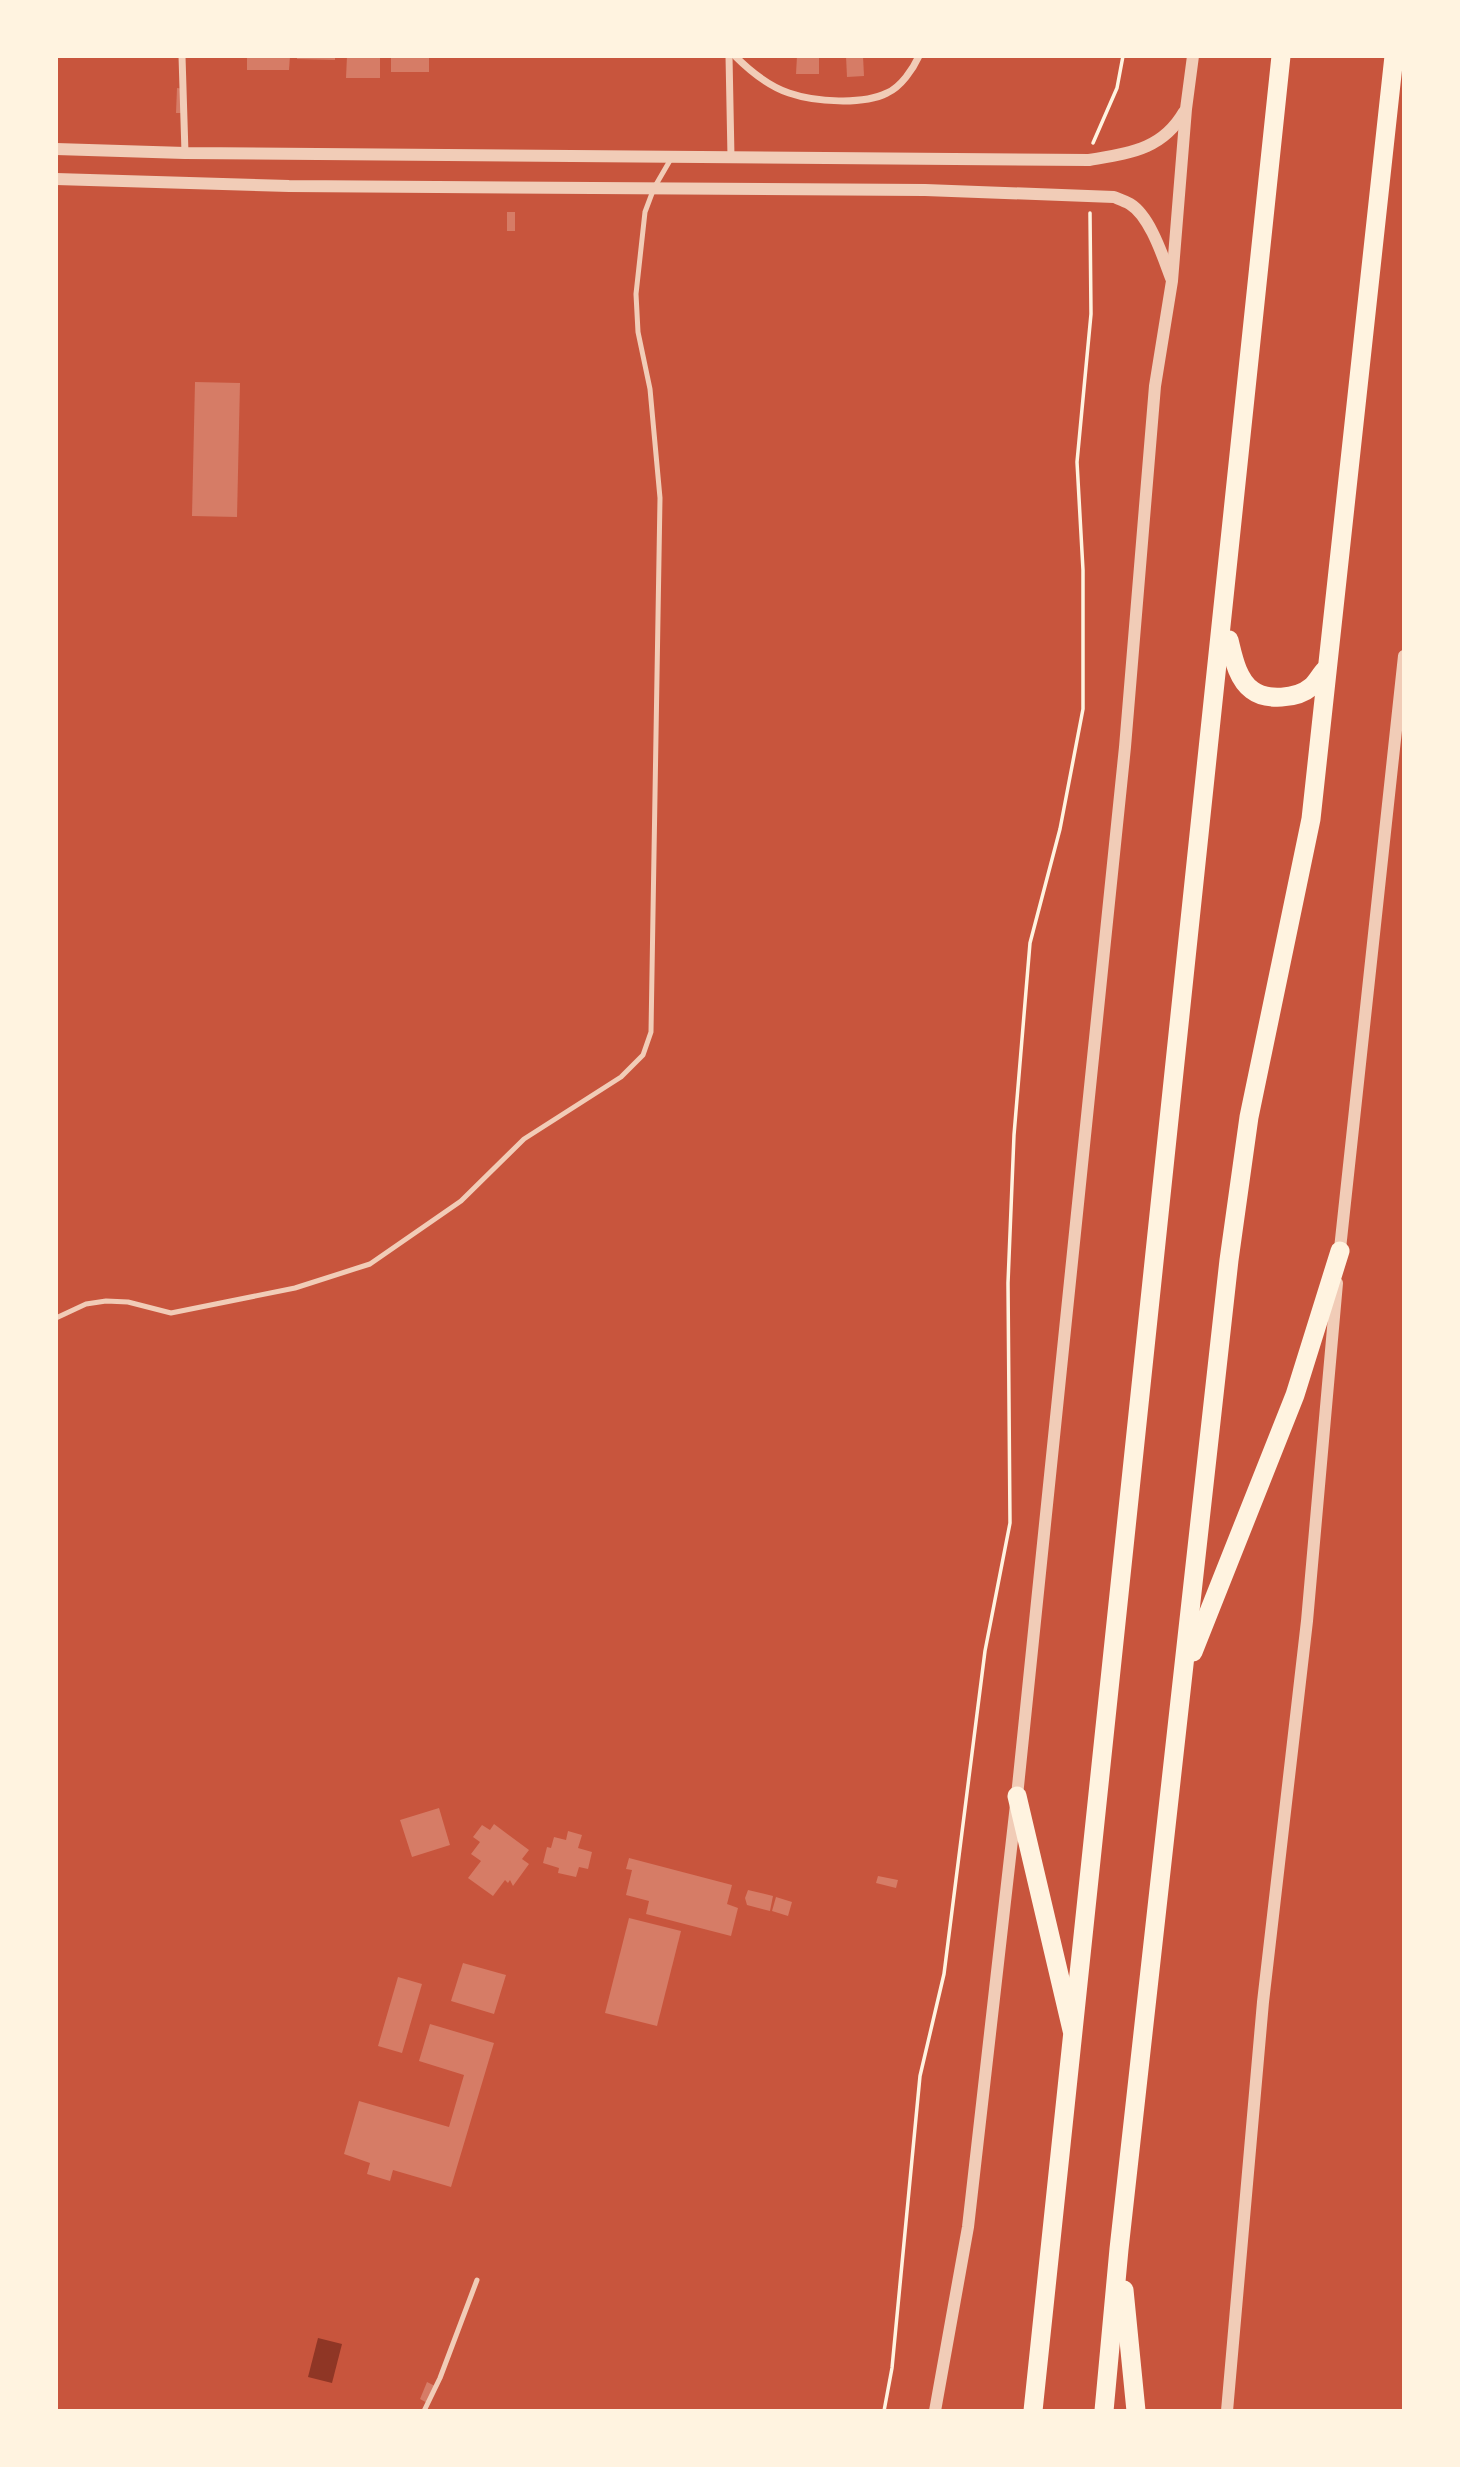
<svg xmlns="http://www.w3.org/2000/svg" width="1460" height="2467" font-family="'Sofia Sans Condensed',sans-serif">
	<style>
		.water { fill: #8f3625 }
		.building { fill: #d67c66 }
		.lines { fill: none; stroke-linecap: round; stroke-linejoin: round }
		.path { stroke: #fff3e0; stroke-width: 3.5 }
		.service { stroke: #f1ccb7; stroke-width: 5 }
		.minor { stroke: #f1ccb7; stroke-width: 7 }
		.tertiary { stroke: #f1ccb7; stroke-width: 12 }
		.trunk { stroke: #fff3e0; stroke-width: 19 }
	</style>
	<rect width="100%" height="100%" fill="#c8553d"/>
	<!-- water -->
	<path class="water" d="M318 2338 342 2344 332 2383 308 2377Z"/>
	<!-- building -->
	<g class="building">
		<path d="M247 56H290L289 70H247Z"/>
		<path d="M297 56H335V60L297 59Z"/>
		<path d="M347 56H380V78H346Z"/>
		<rect x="391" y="56" width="38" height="16"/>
		<path d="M797 56H819V74H796Z"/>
		<path d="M846 56H863L864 76 847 77Z"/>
		<path d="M177 88 185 89V113H176Z"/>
		<rect x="507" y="212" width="8" height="19"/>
		<path d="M195 382 240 383 237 517 192 516Z"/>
		<path d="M439 1808 450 1845 412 1857 400 1820Z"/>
		<path d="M494 1824 529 1850 522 1859 529 1864 513 1886 510 1880 508 1883 505 1880 493 1896 468 1878 481 1861 471 1854 480 1842 473 1837 482 1825 490 1830Z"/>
		<path d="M568 1831 582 1835 578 1848 592 1852 588 1869 579 1867 576 1877 558 1873 559 1868 543 1863 547 1847 551 1848 554 1837 566 1840Z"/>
		<path d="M629 1858 732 1885 727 1904 738 1908 731 1936 646 1914 649 1901 626 1895 632 1870 626 1869Z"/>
		<path d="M878 1876 898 1880 896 1888 876 1883Z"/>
		<path d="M748 1890 773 1896 770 1911 747 1905 745 1898Z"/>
		<path d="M776 1897 792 1902 788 1916 772 1911Z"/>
		<path d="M629 1918 681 1931 657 2026 605 2013Z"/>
		<path d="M463 1963 506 1975 494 2014 451 2001Z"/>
		<path d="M398 1977 422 1984 402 2053 378 2046Z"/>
		<path d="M430 2024 494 2043 451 2187 393 2170 390 2181 367 2174 370 2163 344 2154 359 2101 449 2127 464 2075 419 2061Z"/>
		<path d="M427 2382 437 2387 429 2404 420 2399Z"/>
	</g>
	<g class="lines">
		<!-- path -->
		<g class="path">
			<path d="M1093 143 1117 88 1123 56"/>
			<path d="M884 2411 892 2368 920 2076 944 1974 985 1651 1010 1523 1008 1283 1014 1135 1030 943 1060 829 1083 709V570L1077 462 1091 314 1090 213"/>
		</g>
		<!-- service -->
		<g class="service">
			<path d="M56 1318 86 1304 106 1301 128 1302 171 1313 295 1288 370 1264 461 1201 524 1139 621 1077 643 1055 651 1032 660 498 650 389 638 332 636 294 645 212 654 188 672 157"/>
			<path d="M424 2411 440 2378 477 2280"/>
		</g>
		<!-- minor -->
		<g class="minor">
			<path d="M182 56 185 153"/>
			<path d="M729 56 731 157"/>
			<path d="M735 56C751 72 768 86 789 93 815 102 863 105 887 93 901 87 913 69 919 56"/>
		</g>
		<!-- tertiary -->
		<g class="tertiary">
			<path d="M56 149 185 153 1089 160C1129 153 1162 150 1184 112"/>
			<path d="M56 179 289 186 925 190 1114 197C1119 199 1125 201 1130 204 1150 216 1163 257 1171 278"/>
			<path d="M1339 1258 1404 656"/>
			<path d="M935 2411 968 2227 1017 1796 1125 747 1155 386 1172 281 1186 109 1193 56"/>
			<path d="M1227 2411 1263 2002 1307 1621 1337 1283"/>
		</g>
		<!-- trunk -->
		<g class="trunk">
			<path d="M1229 640C1233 656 1237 679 1252 690 1266 701 1297 699 1311 687 1316 683 1320 675 1325 670"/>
			<path d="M1193 1652 1295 1395 1340 1251"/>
			<path d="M1017 1796 1072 2030"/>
			<path d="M1124 2290 1136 2411"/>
			<path d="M1033 2411C1122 1627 1205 842 1281 56"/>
			<path d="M1104 2411 1119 2249 1229 1260 1249 1117 1311 819 1394 56"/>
		</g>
	</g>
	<!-- border -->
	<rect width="1460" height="2467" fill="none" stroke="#fff3e0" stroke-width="116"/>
</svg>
